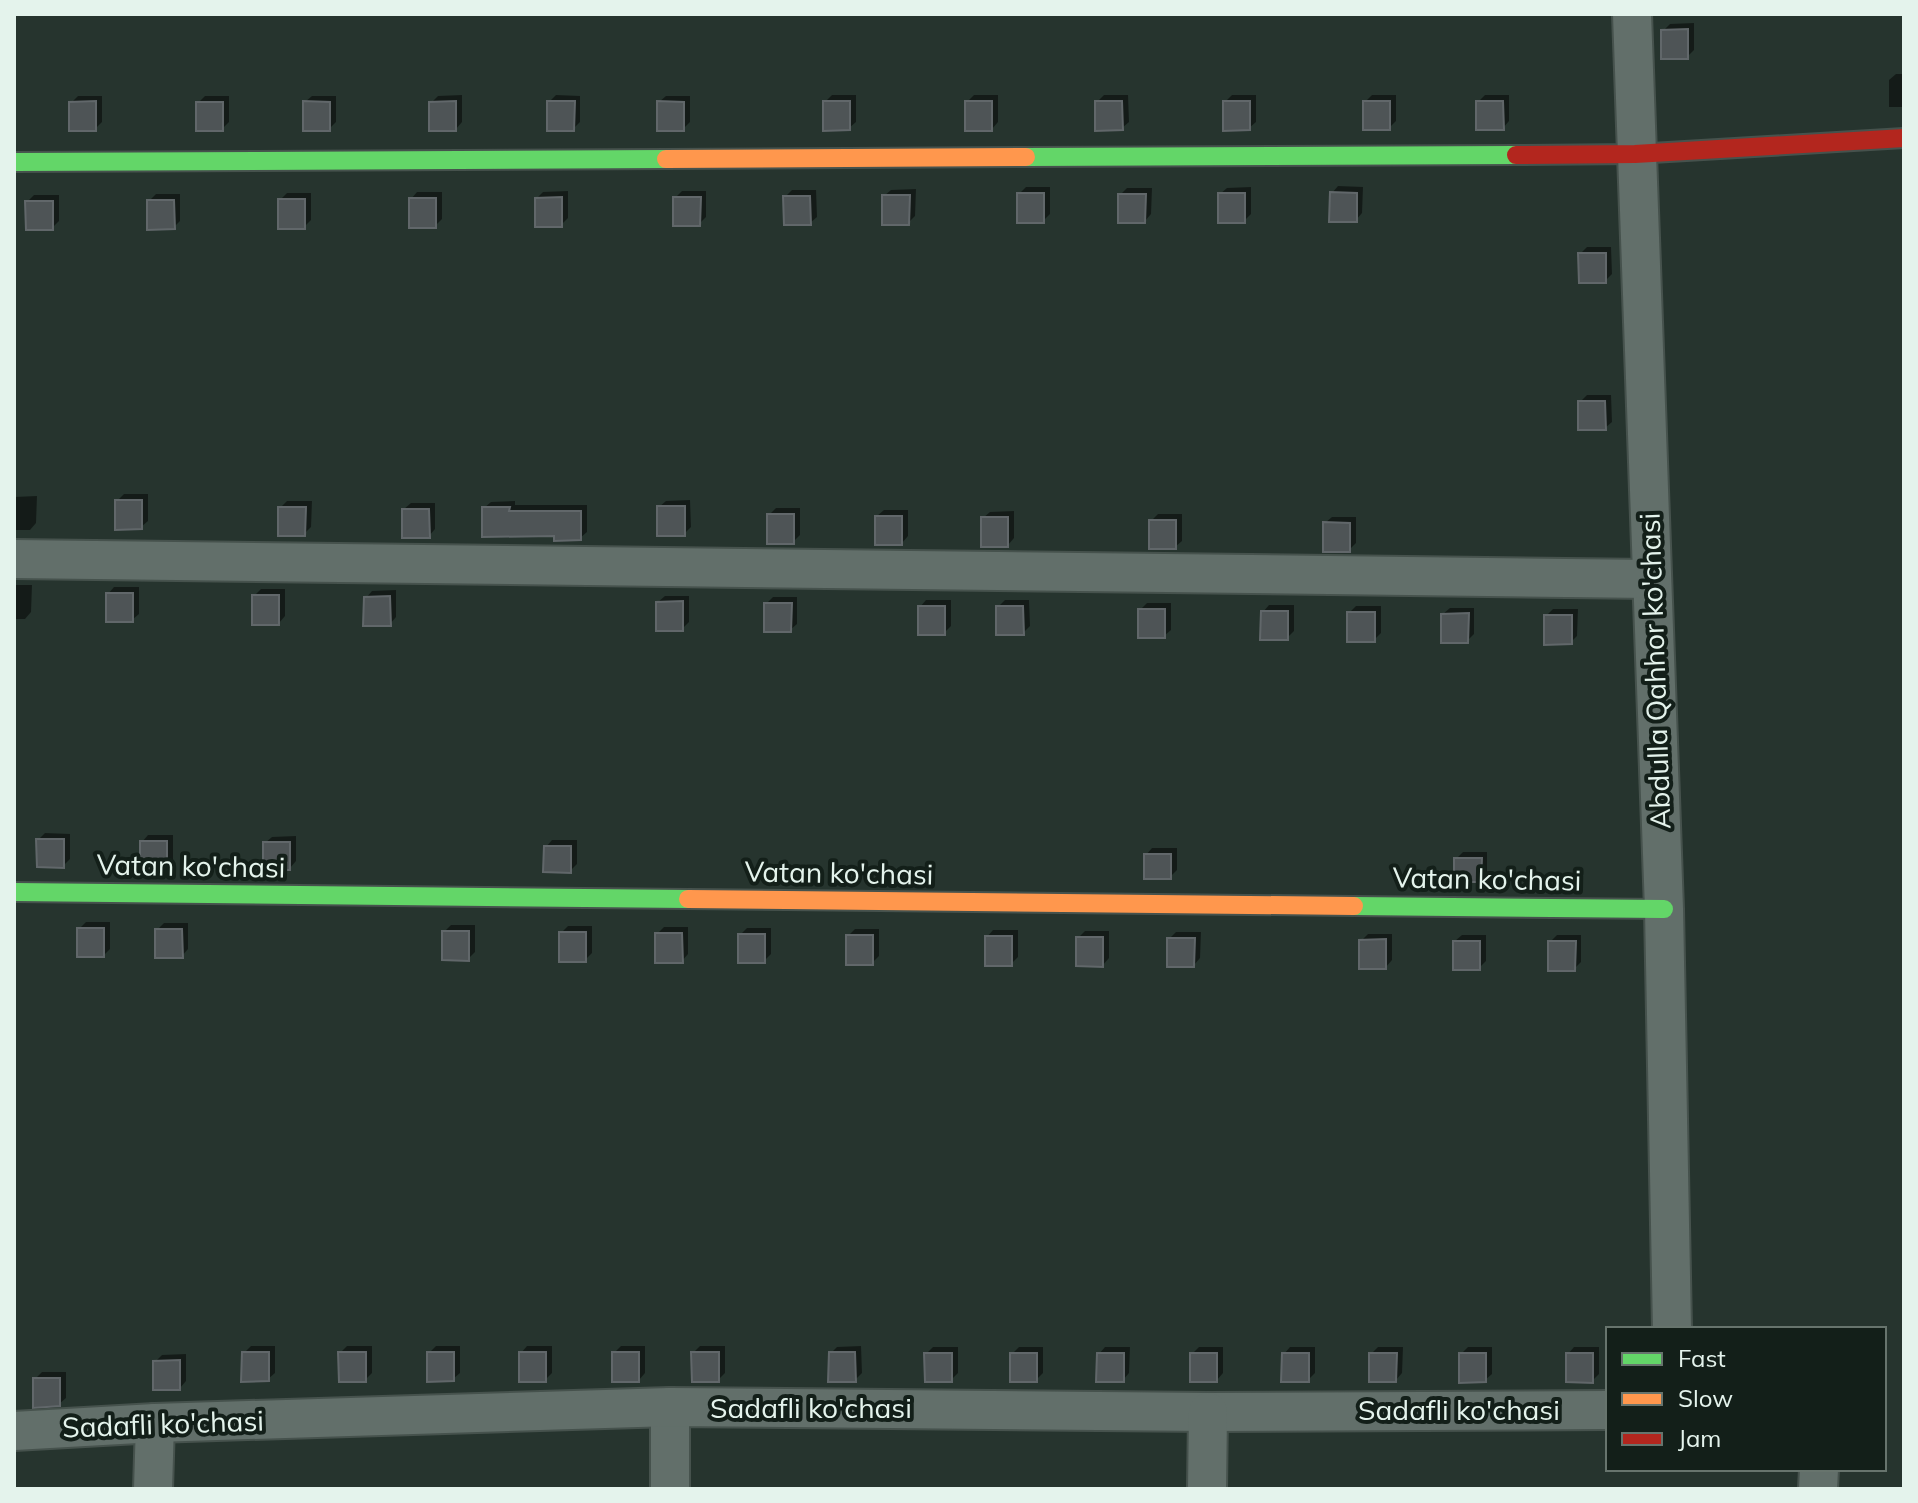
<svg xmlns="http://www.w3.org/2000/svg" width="1918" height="1503" font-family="Mulish,sans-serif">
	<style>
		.shadow { fill: #0007 }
		.building { fill: #4e5456; stroke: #61676a; stroke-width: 2 }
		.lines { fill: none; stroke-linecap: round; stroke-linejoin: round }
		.street-casing { stroke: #46524d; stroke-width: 42 }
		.fast-casing { stroke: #46524d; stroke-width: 22 }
		.slow-casing { stroke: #46524d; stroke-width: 22 }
		.jam-casing { stroke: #46524d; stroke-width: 22 }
		.street { stroke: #626f6a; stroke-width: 38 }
		.fast { stroke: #63d668; stroke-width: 18 }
		.slow { stroke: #ff974d; stroke-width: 18 }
		.jam { stroke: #b3261e; stroke-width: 18 }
		.labels { text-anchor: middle; stroke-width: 8; stroke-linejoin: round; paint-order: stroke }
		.street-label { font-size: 28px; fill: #e4f3ec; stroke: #131f19 }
	</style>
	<rect width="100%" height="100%" fill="#26342e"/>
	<!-- shadow -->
	<g class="shadow">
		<path d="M1694 23V50L1687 57 1663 31 1670 24Z"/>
		<path d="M1896 74H1904V107H1889V80Z"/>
		<path d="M462 95V122L456 129 431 103 438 96Z"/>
		<path d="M556 95 580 96V122L573 129 549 102Z"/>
		<path d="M832 95H856V122L849 128 825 102Z"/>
		<path d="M974 95H998V122L992 129 967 102Z"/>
		<path d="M1104 95H1128L1129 122 1122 128 1097 102Z"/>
		<path d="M1232 95H1256V122L1249 128 1225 102Z"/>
		<path d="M1372 95H1396V121L1389 128 1365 102Z"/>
		<path d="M1485 95H1509V121L1503 128 1478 102Z"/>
		<path d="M78 96H102V122L95 129 71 103Z"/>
		<path d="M205 96H229V122L222 129 198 103Z"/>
		<path d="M312 96H336V122L329 129 305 102Z"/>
		<path d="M666 96H690V122L683 129 659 102Z"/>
		<path d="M1338 186 1363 187 1362 213 1356 220 1332 193Z"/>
		<path d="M1026 187H1050V214L1043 221 1019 194Z"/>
		<path d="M1251 187V214L1244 221 1220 194 1227 188Z"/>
		<path d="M1127 188H1152L1151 214 1145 221 1120 195Z"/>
		<path d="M916 189 915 216 908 223 884 196 891 190Z"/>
		<path d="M792 190H816L817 217 810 223 785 197Z"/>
		<path d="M568 191V218L561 225 537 198 543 192Z"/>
		<path d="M682 191H706V217L699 224 675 198Z"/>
		<path d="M417 192H442V219L435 226 411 199Z"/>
		<path d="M287 193H311V220L304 227 280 200Z"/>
		<path d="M156 194H180V221L174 227 149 201Z"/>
		<path d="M34 195H59V221L52 228 27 202Z"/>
		<path d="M1587 247H1611L1612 274 1605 281 1580 254Z"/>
		<path d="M1587 395H1611L1612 422 1605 428 1580 402Z"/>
		<path d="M124 494H148V521L141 527 117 501Z"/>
		<path d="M37 496 36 523 30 530H14V497Z"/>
		<path d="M690 500 691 527 684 534 659 507 666 501Z"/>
		<path d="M287 501H312L311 527 304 534 280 508Z"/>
		<path d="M515 501V505H587V532L580 538 556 534 484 508 491 502Z"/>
		<path d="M411 503H435V529L429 536 404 509Z"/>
		<path d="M776 508H800V535L793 542 769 515Z"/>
		<path d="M884 510H908V536L902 543 877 516Z"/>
		<path d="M1014 511V538L1008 545 983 518 990 512Z"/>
		<path d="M1158 514H1182V541L1175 547 1151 521Z"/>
		<path d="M1332 517H1356V543L1349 550 1325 523Z"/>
		<path d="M14 585H32L31 612 25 619H14Z"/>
		<path d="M114 587H139V614L132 620 108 594Z"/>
		<path d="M261 589H285V616L279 623 254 596Z"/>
		<path d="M396 590V617L390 624 366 598 372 591Z"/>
		<path d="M665 596H689V622L682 629 658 602Z"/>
		<path d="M773 597H797V624L790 630 766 604Z"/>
		<path d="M926 600H951V626L944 633 920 607Z"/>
		<path d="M1005 600H1029L1030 626 1023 633 998 607Z"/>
		<path d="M1147 603H1171V630L1164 636 1140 610Z"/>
		<path d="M1269 605H1294V631L1287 638 1263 612Z"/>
		<path d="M1356 606H1381V633L1374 640 1349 613Z"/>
		<path d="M1450 608H1474V634L1467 641 1443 614Z"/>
		<path d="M1553 609H1578L1577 636 1571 642 1546 616Z"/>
		<path d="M45 833 70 834V859L63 866 38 840Z"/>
		<path d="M148 835H173V860L166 867 142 842Z"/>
		<path d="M296 836V861L290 868 265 843 272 837Z"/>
		<path d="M552 840H577V864L570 871 546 847Z"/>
		<path d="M1152 848H1177V870L1170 877 1146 855Z"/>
		<path d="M1463 852H1487V873L1481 880 1456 859Z"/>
		<path d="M86 922H110V949L104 955 79 929Z"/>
		<path d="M164 923H188V949L182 956 157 930Z"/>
		<path d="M451 925H475V952L468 959 444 932Z"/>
		<path d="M568 926H592V953L585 960 561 933Z"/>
		<path d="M664 927H688V954L682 961 657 934Z"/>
		<path d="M747 928H771V954L764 961 740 935Z"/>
		<path d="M855 929H879V956L872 963 848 936Z"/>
		<path d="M993 930H1018V957L1011 964 987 937Z"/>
		<path d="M1085 931H1109V958L1103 965 1078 938Z"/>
		<path d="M1176 932H1201L1200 958 1194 965 1169 939Z"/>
		<path d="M1368 934H1392V960L1386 967 1361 941Z"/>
		<path d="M1462 935H1486V961L1479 968 1455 941Z"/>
		<path d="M1557 935H1581V962L1574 969 1550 942Z"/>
		<path d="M251 1346H275V1373L268 1379 244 1353Z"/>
		<path d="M347 1346H372V1373L365 1380 340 1353Z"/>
		<path d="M436 1346H460V1373L453 1379 429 1353Z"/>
		<path d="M527 1346H552V1373L545 1380 521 1353Z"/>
		<path d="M621 1346H645V1373L639 1380 614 1353Z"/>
		<path d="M700 1346H725V1373L718 1380 693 1353Z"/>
		<path d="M861 1346 862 1373 855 1380 831 1353 837 1347Z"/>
		<path d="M933 1347H958V1373L951 1380 926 1354Z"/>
		<path d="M1019 1347H1043V1373L1036 1380 1012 1354Z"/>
		<path d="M1105 1347H1130L1129 1373 1123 1380 1099 1354Z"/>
		<path d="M1199 1347H1223V1373L1217 1380 1192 1354Z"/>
		<path d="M1290 1347H1315V1373L1308 1380 1284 1354Z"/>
		<path d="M1378 1347H1403L1402 1373 1396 1380 1371 1354Z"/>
		<path d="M1468 1347H1492V1374L1485 1380 1461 1354Z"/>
		<path d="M1574 1347H1599V1374L1592 1381 1568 1354Z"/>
		<path d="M186 1354V1381L180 1388 155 1362 162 1355Z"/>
		<path d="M42 1372H66V1398L59 1404 35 1379Z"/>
	</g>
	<!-- building -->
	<g class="building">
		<path d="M1688 29V59H1661V30Z"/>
		<path d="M96 101V131H69V102Z"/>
		<path d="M303 101 330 102V131H303Z"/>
		<path d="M456 101V131H429V102Z"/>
		<path d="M547 101H575L574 131H547Z"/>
		<path d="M657 101 684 102V131H657Z"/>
		<path d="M823 101H850V130L823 131Z"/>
		<rect x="965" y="101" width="27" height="30"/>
		<path d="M1095 101H1122L1123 130 1095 131Z"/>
		<path d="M1223 101H1250V130L1223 131Z"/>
		<rect x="1363" y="101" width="27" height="29"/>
		<path d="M1476 101H1503L1504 130H1476Z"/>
		<rect x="196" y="102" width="27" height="29"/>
		<path d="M1330 192 1357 193V222H1329Z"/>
		<rect x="1017" y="193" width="27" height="30"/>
		<rect x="1218" y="193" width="27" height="30"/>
		<path d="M1118 194H1146L1145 223H1118Z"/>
		<path d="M882 195H910L909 225H882Z"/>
		<path d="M783 196H810L811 225H784Z"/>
		<path d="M562 197V227H535V198Z"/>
		<path d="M673 197H701L700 226H673Z"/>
		<rect x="409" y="198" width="27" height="30"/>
		<rect x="278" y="199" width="27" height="30"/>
		<path d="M147 200H174L175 229 147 230Z"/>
		<path d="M25 201H53V230H26Z"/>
		<path d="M1578 253H1606V283H1579Z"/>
		<path d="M1578 401H1605L1606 430H1578Z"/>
		<path d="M115 500H142V529L115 530Z"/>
		<rect x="657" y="506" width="28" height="30"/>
		<path d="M278 507H306L305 536H278Z"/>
		<path d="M482 507H510L509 511H581V540L554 541V536L482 537Z"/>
		<path d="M402 509H429L430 538H402Z"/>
		<rect x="767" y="514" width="27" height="30"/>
		<rect x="875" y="516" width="27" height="29"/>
		<rect x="981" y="517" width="27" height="30"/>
		<rect x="1149" y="520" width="27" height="29"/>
		<path d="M1323 522 1350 523V552H1323Z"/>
		<rect x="106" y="593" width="27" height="29"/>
		<rect x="252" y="595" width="27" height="30"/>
		<path d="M390 596 391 626H363L364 597Z"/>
		<path d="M683 601V631H656V602Z"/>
		<path d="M764 603H792L791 632H764Z"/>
		<rect x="918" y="606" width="27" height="29"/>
		<path d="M996 606H1023L1024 635H996Z"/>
		<rect x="1138" y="609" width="27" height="29"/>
		<path d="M1261 611H1288V640H1260Z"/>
		<rect x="1347" y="612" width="28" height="30"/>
		<path d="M1469 613 1468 643H1441V614Z"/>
		<path d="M1544 615H1572V644L1544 645Z"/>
		<path d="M36 839H64V868L37 867Z"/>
		<path d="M140 841H167V869L140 868Z"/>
		<rect x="263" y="842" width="27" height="28"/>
		<path d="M544 846H571V873L543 872Z"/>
		<rect x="1144" y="854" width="27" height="25"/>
		<path d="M1454 858H1482L1481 882H1454Z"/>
		<rect x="77" y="928" width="27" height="29"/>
		<path d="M155 929H182L183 958H155Z"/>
		<path d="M442 931H469V961L442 960Z"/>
		<rect x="559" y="932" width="27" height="30"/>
		<path d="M655 933H682L683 963H655Z"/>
		<rect x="738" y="934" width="27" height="29"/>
		<rect x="846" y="935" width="27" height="30"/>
		<rect x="985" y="936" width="27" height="30"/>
		<path d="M1076 937H1103V967L1076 966Z"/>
		<path d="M1167 938H1195L1194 967H1167Z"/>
		<path d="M1386 939V969H1359V940Z"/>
		<rect x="1453" y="941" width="27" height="29"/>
		<path d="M1548 941H1576L1575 971H1548Z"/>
		<path d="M242 1352H269V1381L241 1382Z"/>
		<path d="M338 1352H366V1382H339Z"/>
		<path d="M427 1352H454V1381L427 1382Z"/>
		<rect x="519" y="1352" width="27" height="30"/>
		<rect x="612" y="1352" width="27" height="30"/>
		<path d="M691 1352H719V1382H692Z"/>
		<path d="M829 1352H855L856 1382H828Z"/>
		<path d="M924 1353H952V1382H925Z"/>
		<rect x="1010" y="1353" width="27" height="29"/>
		<path d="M1097 1353H1124V1382H1096Z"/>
		<rect x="1190" y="1353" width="27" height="29"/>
		<path d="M1282 1353H1309V1382H1281Z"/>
		<path d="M1369 1353H1397L1396 1382H1369Z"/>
		<path d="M1459 1353H1486V1382L1459 1383Z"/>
		<path d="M1566 1353H1593V1383L1566 1382Z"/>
		<path d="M180 1360V1390H153V1361Z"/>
		<path d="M33 1378H60V1406L33 1408Z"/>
	</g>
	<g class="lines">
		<!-- street casing -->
		<g class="street-casing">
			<g id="street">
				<path d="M1632 14 1664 909 1672 1329"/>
				<path d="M14 559 1651 579"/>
				<path d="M670 1407V1489"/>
				<path d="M14 1431 155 1423 670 1407 1208 1412 1608 1410"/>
				<path d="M153 1489 155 1423"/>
				<path d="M1207 1489 1208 1412"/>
				<path d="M1818 1489 1819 1469"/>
			</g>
		</g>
		<!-- fast casing -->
		<g class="fast-casing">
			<g id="fast">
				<path d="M1026 157 1516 155"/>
				<path d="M14 162 666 159"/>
				<path d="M14 892 688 899"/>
				<path d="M1354 906 1664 909"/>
			</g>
		</g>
		<!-- slow casing -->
		<g class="slow-casing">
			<g id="slow">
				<path d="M666 159 1026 157"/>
				<path d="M688 899 1354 906"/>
			</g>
		</g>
		<!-- jam casing -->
		<g class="jam-casing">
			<path id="jam" d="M1516 155 1635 154 1904 138"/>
		</g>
		<!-- street -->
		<use href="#street" class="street"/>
		<!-- fast -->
		<use href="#fast" class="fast"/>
		<!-- slow -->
		<use href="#slow" class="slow"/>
		<!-- jam -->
		<use href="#jam" class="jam"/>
	</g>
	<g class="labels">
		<!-- street labels -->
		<g class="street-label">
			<text transform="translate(1655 671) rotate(-92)" y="10">Abdulla Qahhor ko'chasi</text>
			<text transform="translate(191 866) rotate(1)" y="10">Vatan ko'chasi</text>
			<text transform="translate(839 873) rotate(1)" y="10">Vatan ko'chasi</text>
			<text transform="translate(1487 879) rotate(1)" y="10">Vatan ko'chasi</text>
			<text x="811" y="1418">Sadafli ko'chasi</text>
			<text x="1459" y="1420">Sadafli ko'chasi</text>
			<text transform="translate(163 1424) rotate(-2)" y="10">Sadafli ko'chasi</text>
		</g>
	</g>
	<!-- border -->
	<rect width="1918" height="1503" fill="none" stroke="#e4f3ec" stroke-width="32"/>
	<!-- legend -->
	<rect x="1606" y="1327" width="280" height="144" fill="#131f19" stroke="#67746d" stroke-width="2"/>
	<rect x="1622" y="1353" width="40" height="12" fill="#63d668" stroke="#67746d" stroke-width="2"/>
	<text x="1678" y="1367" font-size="24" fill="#e4f3ec">Fast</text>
	<rect x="1622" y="1393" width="40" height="12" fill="#ff974d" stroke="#67746d" stroke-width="2"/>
	<text x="1678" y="1407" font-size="24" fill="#e4f3ec">Slow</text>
	<rect x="1622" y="1433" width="40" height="12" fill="#b3261e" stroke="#67746d" stroke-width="2"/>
	<text x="1678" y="1447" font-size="24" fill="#e4f3ec">Jam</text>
</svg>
